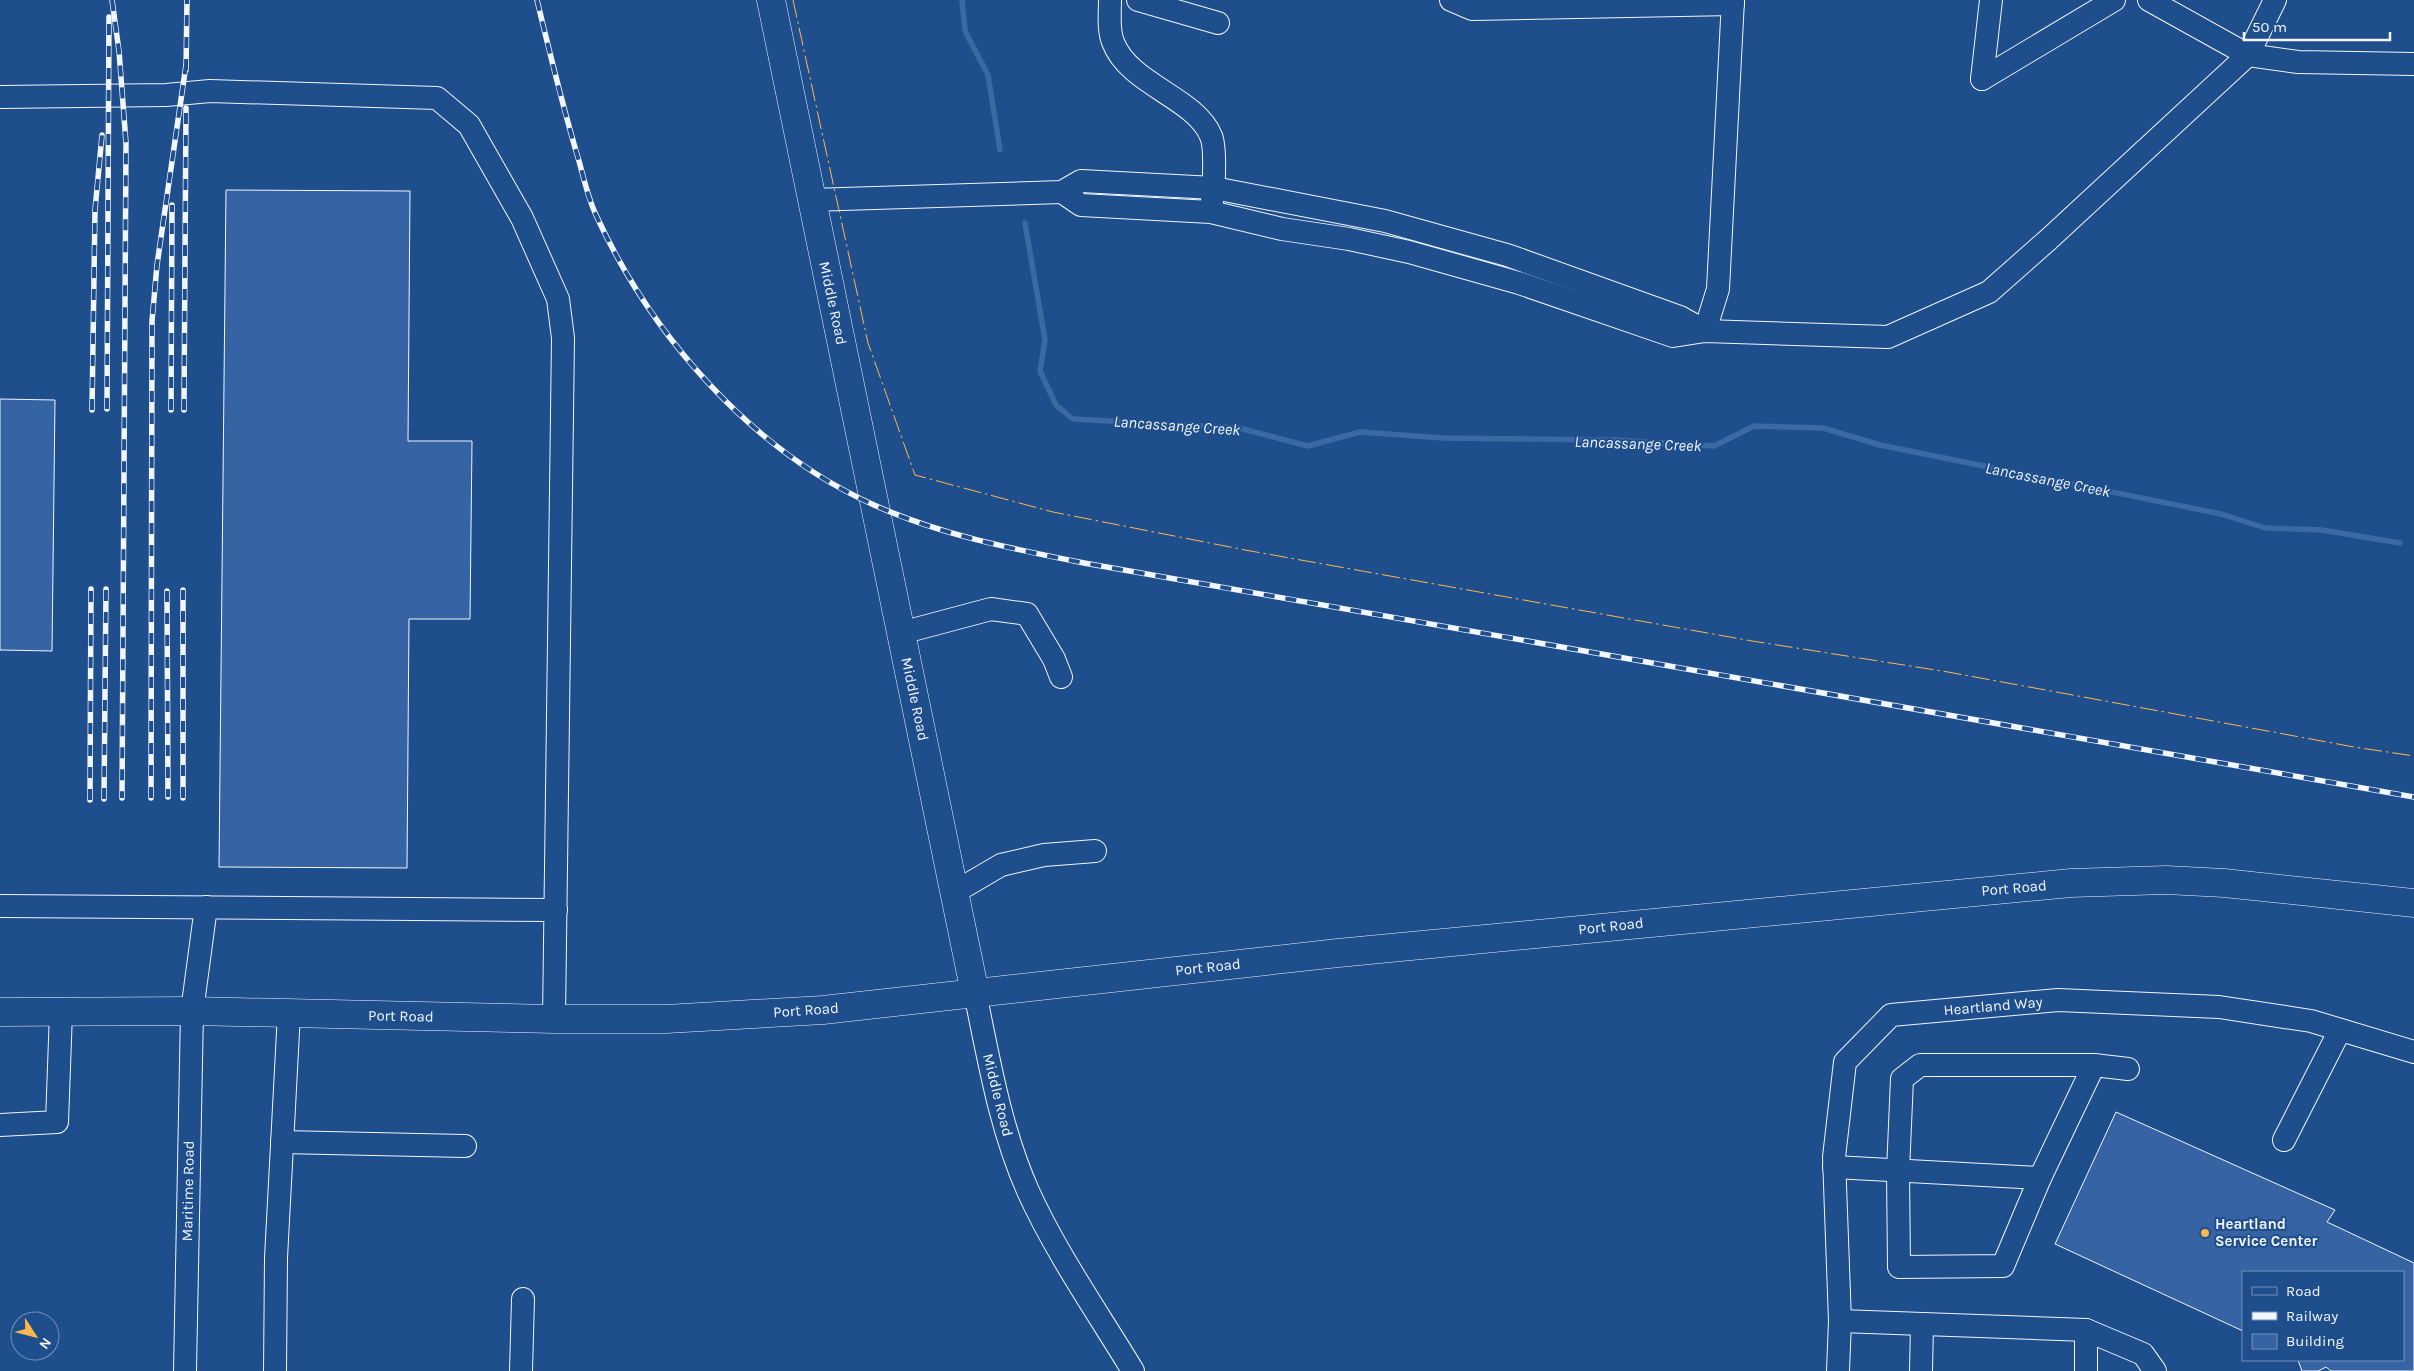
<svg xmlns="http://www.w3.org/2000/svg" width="2414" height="1371" font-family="Karla,sans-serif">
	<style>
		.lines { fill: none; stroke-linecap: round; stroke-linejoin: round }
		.stream { stroke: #3b69a3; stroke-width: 5.5 }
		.building { fill: #3563a3; stroke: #f2f6ff }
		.minor-casing { stroke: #f2f6ff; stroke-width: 24 }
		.major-casing { stroke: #f2f6ff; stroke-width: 29 }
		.minor { stroke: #1f4e8c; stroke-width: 22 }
		.major { stroke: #1f4e8c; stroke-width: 28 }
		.rail-casing { stroke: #f2f6ff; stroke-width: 5.5 }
		.rail { stroke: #1f4e8c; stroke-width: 4; stroke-dasharray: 11; stroke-linecap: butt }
		.power { stroke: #ffb74d; stroke-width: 1; stroke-dasharray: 18 4 2.5 4; stroke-linecap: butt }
		.poi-dot { fill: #ffb74d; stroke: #1f4e8c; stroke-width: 2 }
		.labels { text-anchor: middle; stroke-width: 4; stroke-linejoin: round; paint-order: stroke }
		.street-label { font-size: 15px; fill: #f2f6ff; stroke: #1f4e8c }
		.poi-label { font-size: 15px; font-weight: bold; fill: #f2f6ff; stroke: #1f4e8c; text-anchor: start }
		.water-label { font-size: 16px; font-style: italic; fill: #f2f6ff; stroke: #1f4e8c }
	</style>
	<rect width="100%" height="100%" fill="#1f4e8c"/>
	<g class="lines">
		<!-- stream -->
		<g class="stream">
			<path d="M962 0 965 31 988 75 1000 150"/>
			<path d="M1025 223 1045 340 1040 371 1056 405 1073 419 1239 428 1308 446 1360 432 1443 438 1616 440 1714 446 1754 426 1823 428 1880 445 2221 514 2265 528 2322 530 2400 543"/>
		</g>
	</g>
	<!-- building -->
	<g class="building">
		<path d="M226 190 410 191 408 441H472L470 619H409L407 868 219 867Z"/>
		<path d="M0 399 55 400 52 651 0 650Z"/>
		<path d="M2116 1112 2335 1210 2327 1222 2414 1263V1371H2331L2326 1367 2318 1371H2302L2298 1360H2403V1272H2243V1331L2055 1244Z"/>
	</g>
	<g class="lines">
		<!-- minor casing -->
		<g class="minor-casing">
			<g id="minor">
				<path d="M1110 0C1110 13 1108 30 1113 42 1129 85 1195 97 1211 136 1216 147 1214 188 1212 201"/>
				<path d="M1138 0 1218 23"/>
				<path d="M1451 0 1472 9 1733 4"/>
				<path d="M2149 0 2248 55 2298 62 2414 64"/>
				<path d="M1982 79 2114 0"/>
				<path d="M1982 79 1991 0"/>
				<path d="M0 97 166 95 210 91 437 98 469 125 522 218 558 299 563 338 554 1019"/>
				<path d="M1062 192 1081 205 1211 212 1282 229 1349 239 1409 252 1519 283 1673 336 1705 331 1888 337 1989 292 2049 239 2248 55 2275 0"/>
				<path d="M811 200 1062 192 1081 181 1214 188 1385 221 1507 255 1680 317 1705 331"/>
				<path d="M1705 331 1718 289 1733 0"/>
				<path d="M901 633 991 609 1027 614 1054 659 1061 677"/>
				<path d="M955 892 1001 865 1044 855 1095 851"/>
				<path d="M0 906 556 910"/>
				<path d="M975 993C989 1060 1000 1128 1028 1191 1056 1253 1098 1313 1133 1371"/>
				<path d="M0 1125 57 1122 61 1012"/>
				<path d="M2284 1140 2340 1030"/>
				<path d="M282 1142 465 1146"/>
				<path d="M1834 1167 2040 1178 2094 1065 2128 1069"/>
				<path d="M2040 1178 2003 1266 1899 1267 1898 1171 1902 1079 1920 1065H2094"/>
				<path d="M1840 1321 2086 1330 2143 1354 2155 1371"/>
				<path d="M185 1371 192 1011 206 907"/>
				<path d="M275 1371 276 1258 289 1013"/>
				<path d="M521 1371 523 1299"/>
				<path d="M1838 1371 1840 1321 1834 1157 1845 1062 1891 1015 2058 1000 2219 1007 2311 1021 2414 1052"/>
				<path d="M1921 1371 1922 1324"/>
				<path d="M2086 1371V1330"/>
			</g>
		</g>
		<!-- major casing -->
		<g class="major-casing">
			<g id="major">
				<path d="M771 0 975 993"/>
				<path d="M0 1012 192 1011 554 1019H666L823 1010 1338 953 2071 883 2166 880 2224 883 2414 903"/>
			</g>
		</g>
		<!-- minor -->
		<use href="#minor" class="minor"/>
		<!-- major -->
		<use href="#major" class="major"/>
		<!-- rail casing -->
		<g class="rail-casing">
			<g id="rail">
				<path d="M112 0 119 51 126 143 122 798"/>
				<path d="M537 0C550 54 563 108 579 161 584 179 588 198 596 215 651 335 751 450 874 505 941 535 1013 549 1084 563L2414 797"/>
				<path d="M186 70 187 0"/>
				<path d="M107 409 109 17"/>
				<path d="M92 410 95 210 102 135"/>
				<path d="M171 410 172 205"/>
				<path d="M184 410 186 108"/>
				<path d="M167 591 168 797"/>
				<path d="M151 798 152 321 157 265 186 65"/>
				<path d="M183 798V590"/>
				<path d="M104 799 106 589"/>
				<path d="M90 800 91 589"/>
			</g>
		</g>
		<!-- rail -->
		<use href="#rail" class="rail"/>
		<!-- power -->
		<path class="power" d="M793 0 868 343 915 475 1053 512 1245 550 1752 641 1948 672 2354 747 2414 756"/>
	</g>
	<!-- markers -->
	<circle class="poi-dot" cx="2205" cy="1233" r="5"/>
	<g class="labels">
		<!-- street labels -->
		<g class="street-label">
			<text transform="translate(833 303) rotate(78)" y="5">Middle Road</text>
			<text transform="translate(915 699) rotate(78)" y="5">Middle Road</text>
			<text transform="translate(2014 888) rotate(-5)" y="5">Port Road</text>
			<text transform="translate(1611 926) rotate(-6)" y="5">Port Road</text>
			<text transform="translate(1208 967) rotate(-6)" y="5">Port Road</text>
			<text transform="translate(1993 1006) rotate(-5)" y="5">Heartland Way</text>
			<text transform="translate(806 1010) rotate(-4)" y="5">Port Road</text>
			<text transform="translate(401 1016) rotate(1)" y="5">Port Road</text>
			<text transform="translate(998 1095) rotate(76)" y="5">Middle Road</text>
			<text transform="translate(188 1191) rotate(-89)" y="5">Maritime Road</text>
		</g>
		<!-- poi labels -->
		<g class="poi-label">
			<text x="2215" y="1229">Heartland<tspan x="2215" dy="17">Service Center</tspan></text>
		</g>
		<!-- water labels -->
		<g class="water-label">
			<text transform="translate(1177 425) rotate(4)" y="6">Lancassange Creek</text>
			<text transform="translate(1638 443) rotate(2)" y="6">Lancassange Creek</text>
			<text transform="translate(2048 479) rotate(11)" y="6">Lancassange Creek</text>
		</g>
	</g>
	<!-- legend -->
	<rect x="2242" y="1271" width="162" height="90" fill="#1f4e8c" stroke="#7391ba"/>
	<rect x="2252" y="1287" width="25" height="8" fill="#1f4e8c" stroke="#7391ba"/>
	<text x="2286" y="1296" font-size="15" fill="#f2f6ff">Road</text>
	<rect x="2252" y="1312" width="25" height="8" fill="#f2f6ff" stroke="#7391ba"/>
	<text x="2286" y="1321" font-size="15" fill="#f2f6ff">Railway</text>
	<rect x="2252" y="1334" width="25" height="15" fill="#3563a3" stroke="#7391ba"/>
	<text x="2286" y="1346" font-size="15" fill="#f2f6ff">Building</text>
	<!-- north arrow -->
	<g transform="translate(35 1336) rotate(126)"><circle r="24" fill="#1f4e8c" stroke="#7391ba"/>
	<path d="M0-4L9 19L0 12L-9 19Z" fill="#ffb74d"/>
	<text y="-8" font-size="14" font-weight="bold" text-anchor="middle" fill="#f2f6ff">N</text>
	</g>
	<!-- scale -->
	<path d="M2244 32v8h146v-8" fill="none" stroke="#f2f6ff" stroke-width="2.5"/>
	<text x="2252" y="32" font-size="15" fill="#f2f6ff" stroke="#1f4e8c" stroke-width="4" paint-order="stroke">50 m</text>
</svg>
